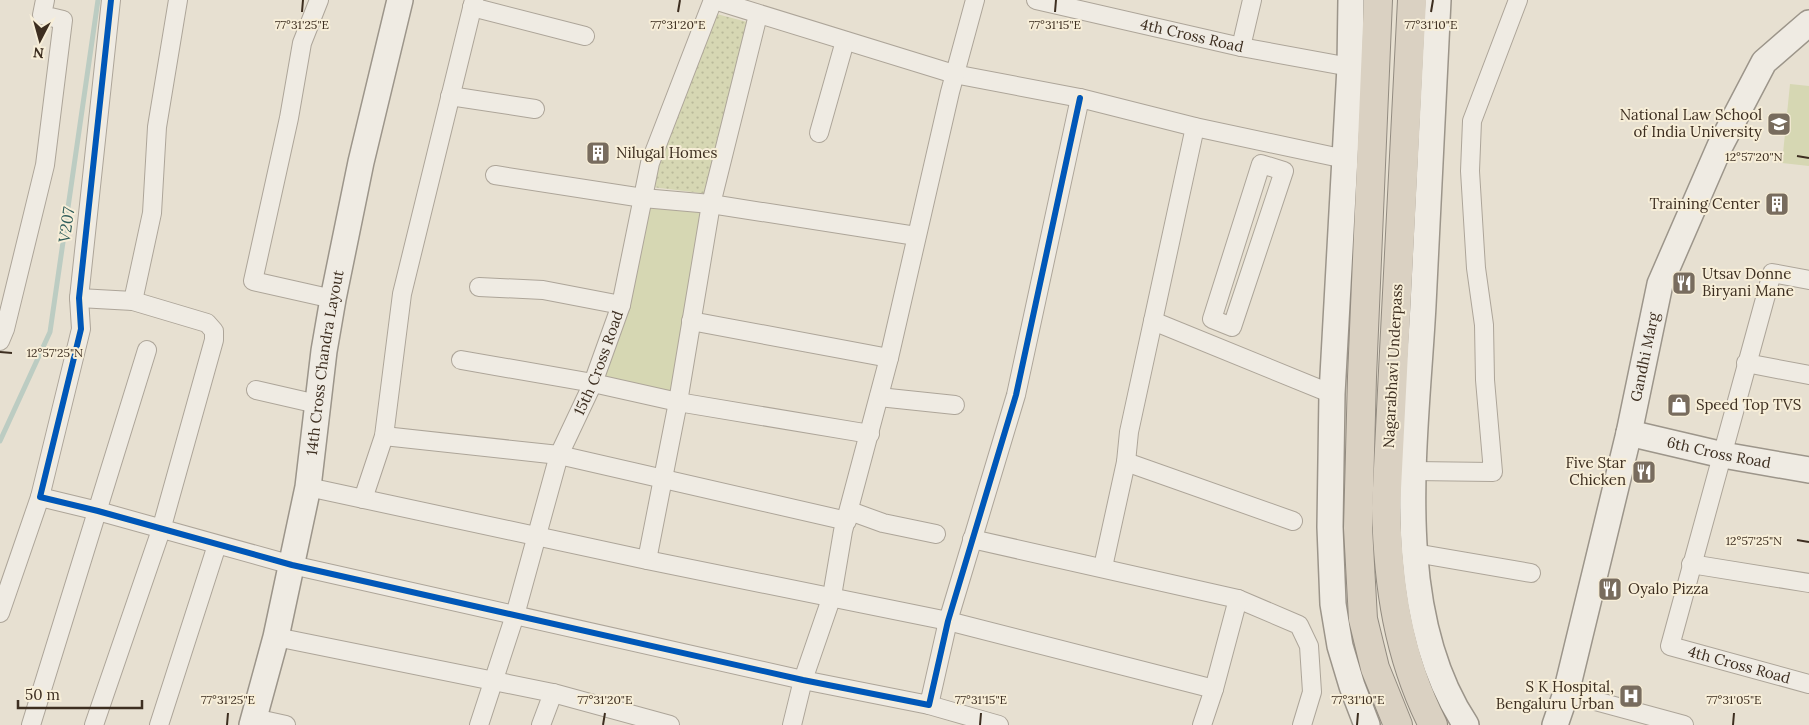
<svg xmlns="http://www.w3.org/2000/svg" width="1809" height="725" font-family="Lora,serif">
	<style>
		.green { fill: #d6d7b3 }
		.park { fill: url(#park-dots) }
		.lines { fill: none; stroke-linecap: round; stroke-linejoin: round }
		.stream { stroke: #bcccc2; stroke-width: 5 }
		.street-casing { stroke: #ada599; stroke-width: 20 }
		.secondary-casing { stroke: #9c958a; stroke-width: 28 }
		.highway-casing { stroke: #928b80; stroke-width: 30 }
		.street { stroke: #efebe3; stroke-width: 18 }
		.secondary { stroke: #efebe3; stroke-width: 25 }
		.highway { stroke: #dad1c2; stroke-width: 28 }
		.cycleway-casing { stroke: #f7eed8; stroke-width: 9 }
		.cycleway { stroke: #0057b8; stroke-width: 6 }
		.ticks { fill: none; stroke: #3d2e20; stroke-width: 2 }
		.labels { text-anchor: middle; stroke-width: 4; stroke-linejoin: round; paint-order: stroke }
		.street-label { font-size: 15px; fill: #3d2e20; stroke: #f7eed8 }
		.poi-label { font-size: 15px; fill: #3d2e20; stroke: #f7eed8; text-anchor: end }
		.water-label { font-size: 16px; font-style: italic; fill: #2f5d5a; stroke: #f7eed8 }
		.ticks-label { font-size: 12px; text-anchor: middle; fill: #3d2e20; stroke: #f7eed8; stroke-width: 4; stroke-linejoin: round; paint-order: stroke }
	</style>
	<defs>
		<pattern id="park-dots" width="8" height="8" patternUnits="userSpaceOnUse" patternTransform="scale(1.25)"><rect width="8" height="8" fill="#d6d7b3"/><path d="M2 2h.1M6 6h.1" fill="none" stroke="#b9b99a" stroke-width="1.8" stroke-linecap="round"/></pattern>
	</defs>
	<rect width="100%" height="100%" fill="#e7e0d1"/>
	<!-- green -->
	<g class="green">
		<path d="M1790 84 1809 86V166L1782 163Z"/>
		<path d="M648 205 703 211 672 392 603 379Z"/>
	</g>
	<!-- park -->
	<path class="park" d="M713 13 751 23 708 194 652 187Z"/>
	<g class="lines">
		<!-- stream -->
		<path class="stream" d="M0 441 50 332 98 0"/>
		<!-- street casing -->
		<g class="street-casing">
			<g id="street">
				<path d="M111 0 79 298 81 329 40 497 98 511 292 565 803 680 929 705 948 621 1016 395 1080 98"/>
				<path d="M319 0 302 43 289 118 253 281 333 299"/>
				<path d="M714 0 954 74 1080 98 1195 127 1345 159"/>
				<path id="s1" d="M1036 0 1241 47 1350 67"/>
				<path d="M472 7 585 36"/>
				<path d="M1241 47 1252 0"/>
				<path d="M450 96 535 109"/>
				<path d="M819 133 845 41"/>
				<path d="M1261 164 1284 171 1232 327 1212 319Z"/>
				<path d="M495 175 643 198 711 204 916 236"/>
				<path id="s2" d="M1809 280 1772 273 1670 646 1809 684"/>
				<path d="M479 287 543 290 621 305"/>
				<path d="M79 298 133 301 207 323 214 331V340L161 530 94 725"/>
				<path d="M133 301 152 213 157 127 178 0"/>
				<path d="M691 321 889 358"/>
				<path d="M1153 321 1332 394"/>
				<path d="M0 341 5 329 45 165 63 20 42 15 45 0"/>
				<path d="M461 360 593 383 678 402 870 434"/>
				<path d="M1746 363 1809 375"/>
				<path d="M256 390 317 404"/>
				<path d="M879 397 955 405"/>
				<path d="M384 436 559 455 847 521"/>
				<path d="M1126 462 1293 521"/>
				<path d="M1414 471 1493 472 1485 380 1484 325 1476 268 1470 171 1472 121 1518 0"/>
				<path d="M308 487 647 560 948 621 1214 689"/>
				<path d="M363 499 384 436 402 294 474 0"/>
				<path d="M850 511 883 523 936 534"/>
				<path d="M972 539 1238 599 1299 625 1309 646 1312 692 1302 725"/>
				<path d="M1415 553 1531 573"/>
				<path d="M647 560 678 402 711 204 758 15"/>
				<path d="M1691 564 1809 583"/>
				<path d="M1103 567 1126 462 1129 432 1195 127"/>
				<path d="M0 613 40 497"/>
				<path d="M276 637 553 693 670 725"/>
				<path d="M1566 693 1684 725"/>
				<path d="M929 705 999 725"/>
				<path d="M254 718 286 725"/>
				<path d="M31 725 147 350"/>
				<path d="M159 725 217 545"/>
				<path id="s3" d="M479 725 515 615 559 455 593 383 621 305 650 163 713 0"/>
				<path d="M541 725 553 693"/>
				<path d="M792 725 803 680 832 596 843 531 889 358 950 92 975 0"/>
				<path d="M1202 725 1214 689 1238 599"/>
			</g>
		</g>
		<!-- secondary casing -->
		<g class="secondary-casing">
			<g id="secondary">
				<path d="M1351 0 1350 67 1332 394 1330 527 1333 604 1340 646 1352 686 1367 725"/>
				<path d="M1438 0C1433 102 1428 203 1423 305 1416 438 1389 609 1466 725"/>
				<path id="s4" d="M1629 433 1723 455 1809 470"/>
				<path id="s5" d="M252 725 276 637 308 487 324 351 333 299 361 162 400 0"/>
				<path id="s6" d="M1555 725 1566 693 1629 433 1660 284 1720 146 1764 62 1809 23"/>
			</g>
		</g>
		<!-- highway casing -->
		<g class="highway-casing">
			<g id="highway">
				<path d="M1378 0 1362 377 1358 528 1363 619 1375 668 1398 725"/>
				<path d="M1412 0 1386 508C1388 585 1398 656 1433 725"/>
			</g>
		</g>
		<!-- street -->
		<use href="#street" class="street"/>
		<!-- secondary -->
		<use href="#secondary" class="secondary"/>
		<!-- highway -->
		<use href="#highway" class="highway"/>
		<!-- cycleway casing -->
		<g class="cycleway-casing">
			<path id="cycleway" d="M111 0 79 298 81 329 40 497 98 511 292 565 803 680 929 705 948 621 1016 395 1080 98"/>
		</g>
		<!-- cycleway -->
		<use href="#cycleway" class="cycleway"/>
	</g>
	<!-- ticks -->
	<path class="ticks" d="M302 12 303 0M678 12 680 0M1055 12 1056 0M1431 12 1433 0M1797 156 1809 158M0 352 12 353M1797 540 1809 542M227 725 228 713M603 725 605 713M980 725 981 713M1357 725 1358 713M1733 725 1734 713"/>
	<!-- icons -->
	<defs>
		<g id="university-square" transform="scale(1.25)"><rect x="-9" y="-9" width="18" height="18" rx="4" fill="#786c5e" stroke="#f7eed8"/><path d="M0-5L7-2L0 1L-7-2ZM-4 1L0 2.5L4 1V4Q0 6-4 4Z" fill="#fff"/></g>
		<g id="building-square" transform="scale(1.25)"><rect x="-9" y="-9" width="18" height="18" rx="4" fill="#786c5e" stroke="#f7eed8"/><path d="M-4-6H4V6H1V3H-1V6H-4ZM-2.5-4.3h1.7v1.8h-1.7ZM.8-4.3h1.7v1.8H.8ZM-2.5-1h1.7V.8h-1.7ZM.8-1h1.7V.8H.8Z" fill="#fff"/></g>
		<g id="restaurant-square" transform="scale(1.25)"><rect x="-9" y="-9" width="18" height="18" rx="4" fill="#786c5e" stroke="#f7eed8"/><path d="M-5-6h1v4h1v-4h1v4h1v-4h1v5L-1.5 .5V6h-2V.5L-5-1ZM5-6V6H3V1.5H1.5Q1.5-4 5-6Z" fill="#fff"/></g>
		<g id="shop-square" transform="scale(1.25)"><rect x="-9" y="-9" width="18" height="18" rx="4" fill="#786c5e" stroke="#f7eed8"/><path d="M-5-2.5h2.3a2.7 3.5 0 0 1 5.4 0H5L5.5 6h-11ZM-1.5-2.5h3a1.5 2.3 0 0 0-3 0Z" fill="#fff"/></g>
		<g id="hospital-square" transform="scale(1.25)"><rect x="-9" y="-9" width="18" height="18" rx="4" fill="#786c5e" stroke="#f7eed8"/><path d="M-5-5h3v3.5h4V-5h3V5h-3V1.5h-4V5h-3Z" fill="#fff"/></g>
	</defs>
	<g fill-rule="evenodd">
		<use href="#university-square" x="1779" y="124"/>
		<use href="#building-square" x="598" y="153"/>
		<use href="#building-square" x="1777" y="204"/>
		<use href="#restaurant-square" x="1684" y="283"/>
		<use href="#shop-square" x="1679" y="405"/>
		<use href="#restaurant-square" x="1644" y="472"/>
		<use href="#restaurant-square" x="1610" y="589"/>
		<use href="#hospital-square" x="1631" y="696"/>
	</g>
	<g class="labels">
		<!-- street labels -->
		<g class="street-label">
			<text dy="5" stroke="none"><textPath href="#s1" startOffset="160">4th Cross Road</textPath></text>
			<text dy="5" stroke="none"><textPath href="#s6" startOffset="379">Gandhi Marg</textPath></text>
			<text dy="5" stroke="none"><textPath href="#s5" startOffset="370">14th Cross Chandra Layout</textPath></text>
			<text dy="5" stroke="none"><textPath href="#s3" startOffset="382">15th Cross Road</textPath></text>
			<text transform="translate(1393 366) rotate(-87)" y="5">Nagarabhavi Underpass</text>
			<text dy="5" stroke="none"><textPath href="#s4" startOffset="92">6th Cross Road</textPath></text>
			<text dy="5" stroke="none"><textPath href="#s2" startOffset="496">4th Cross Road</textPath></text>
		</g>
		<!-- poi labels -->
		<g class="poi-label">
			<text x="1762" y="120">National Law School<tspan x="1762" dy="17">of India University</tspan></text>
			<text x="616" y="158" text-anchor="start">Nilugal Homes</text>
			<text x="1760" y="209">Training Center</text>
			<text x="1702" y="279" text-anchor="start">Utsav Donne<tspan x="1702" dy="17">Biryani Mane</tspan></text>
			<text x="1696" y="410" text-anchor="start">Speed Top TVS</text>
			<text x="1626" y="468">Five Star<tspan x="1626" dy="17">Chicken</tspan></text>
			<text x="1628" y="594" text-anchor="start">Oyalo Pizza</text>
			<text x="1614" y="692">S K Hospital,<tspan x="1614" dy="17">Bengaluru Urban</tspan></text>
		</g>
		<!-- water labels -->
		<g class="water-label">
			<text transform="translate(66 225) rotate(-82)" y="6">V207</text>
		</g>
	</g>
	<g class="ticks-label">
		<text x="302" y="29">77°31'25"E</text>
		<text x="678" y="29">77°31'20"E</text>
		<text x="1055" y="29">77°31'15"E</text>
		<text x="1431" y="29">77°31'10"E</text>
		<text x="1754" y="161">12°57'20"N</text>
		<text x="55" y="357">12°57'25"N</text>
		<text x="1754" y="545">12°57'25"N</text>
		<text x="228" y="704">77°31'25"E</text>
		<text x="605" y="704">77°31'20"E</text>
		<text x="981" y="704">77°31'15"E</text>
		<text x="1358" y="704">77°31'10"E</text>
		<text x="1734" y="704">77°31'05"E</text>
	</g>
	<!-- north arrow -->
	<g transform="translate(40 40) rotate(186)" stroke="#f7eed8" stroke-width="4" paint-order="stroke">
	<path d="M0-4L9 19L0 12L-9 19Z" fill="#3d2e20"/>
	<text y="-8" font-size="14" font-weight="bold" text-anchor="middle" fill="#3d2e20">N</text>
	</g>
	<!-- scale -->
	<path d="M18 700v8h124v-8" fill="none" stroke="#3d2e20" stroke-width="2.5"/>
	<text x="25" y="700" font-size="15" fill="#3d2e20" stroke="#f7eed8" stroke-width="4" paint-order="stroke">50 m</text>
</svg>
